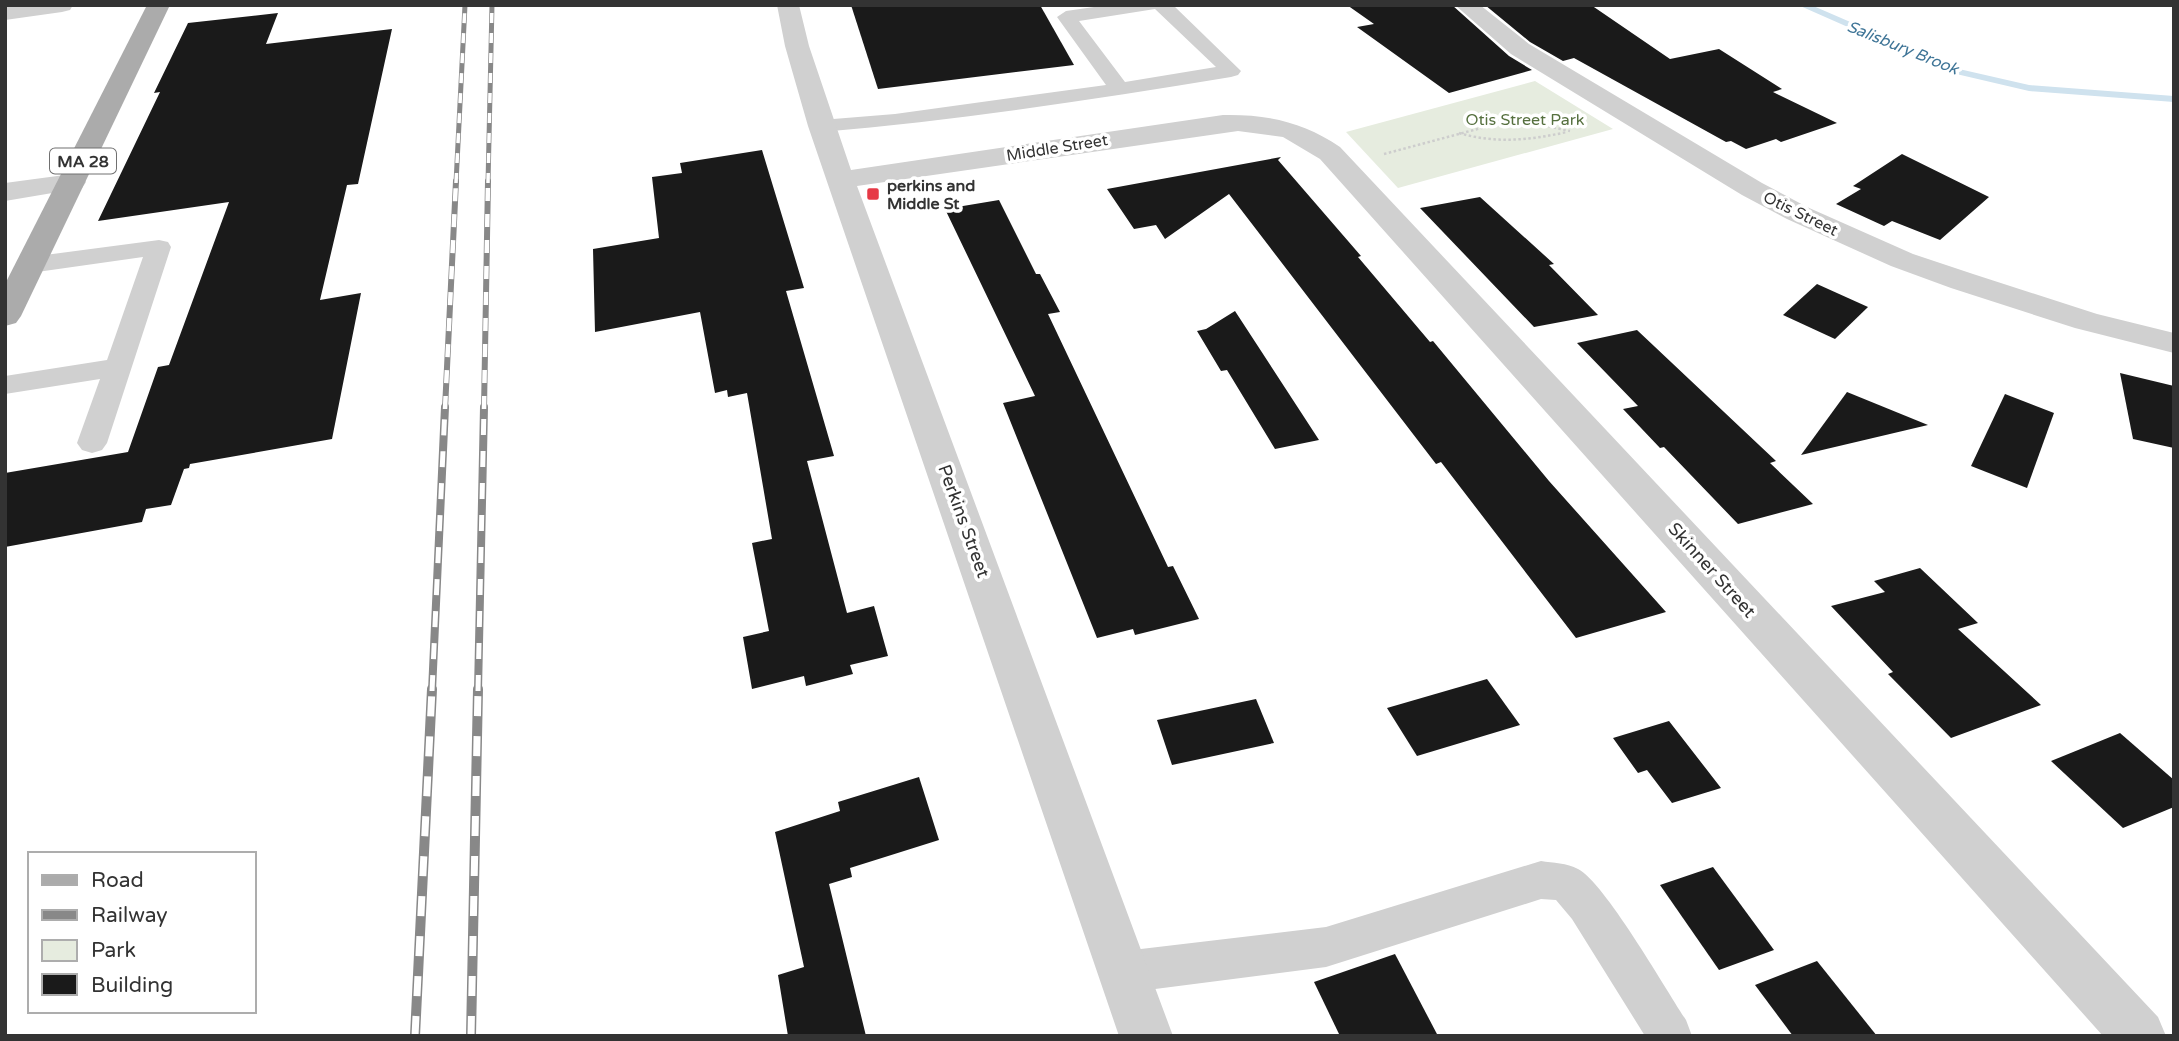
<svg xmlns="http://www.w3.org/2000/svg" width="2179" height="1041" font-family="'Varela Round',sans-serif">
	<style>
		.green { fill: #e6ecdf }
		.lines { fill: none; stroke-linecap: round; stroke-linejoin: round }
		.stream { fill: #cfe2ee; fill-rule: evenodd }
		.building { fill: #1a1a1a }
		.path { stroke: #cdcdcd; stroke-width: 2.5; stroke-dasharray: 2.5 2.5; stroke-linecap: butt }
		.service { fill: #d0d0d0; fill-rule: evenodd }
		.minor { fill: #d0d0d0; fill-rule: evenodd }
		.primary { fill: #ababab; fill-rule: evenodd }
		.rail-far3-casing { stroke: #888; stroke-width: 5 }
		.rail-far2-casing { stroke: #888; stroke-width: 6 }
		.rail-far1-casing { stroke: #888; stroke-width: 8 }
		.rail-casing { stroke: #888; stroke-width: 10 }
		.rail-far3 { stroke: #fff; stroke-width: 3.5; stroke-dasharray: 10; stroke-linecap: butt }
		.rail-far2 { stroke: #fff; stroke-width: 4.5; stroke-dasharray: 13; stroke-linecap: butt }
		.rail-far1 { stroke: #fff; stroke-width: 5; stroke-dasharray: 16; stroke-linecap: butt }
		.rail { stroke: #fff; stroke-width: 7; stroke-dasharray: 20; stroke-linecap: butt }
		.poi-dot { fill: #e63946; stroke: #fff; stroke-width: 2.5 }
		.labels { text-anchor: middle; stroke-width: 7; stroke-linejoin: round; paint-order: stroke }
		.far-water-label { font-size: 16px; font-style: italic; fill: #3f7597; stroke: #fff }
		.far-park-label { font-size: 16px; fill: #56703f; stroke: #fff }
		.far-street-label { font-size: 16px; fill: #333; stroke: #fff }
		.shield { fill: #fff; stroke: #707070; stroke-width: 2 }
		.shield-label { font-size: 16px; font-weight: bold; fill: #333 }
		.far-poi-label { font-size: 16px; font-weight: bold; fill: #333; stroke: #fff; text-anchor: start }
		.street-label { font-size: 18px; fill: #333; stroke: #fff }
	</style>
	<rect width="100%" height="100%" fill="#fff"/>
	<!-- green -->
	<path class="green" d="M1535 81 1613 129 1398 188 1346 132Z"/>
	<g class="lines">
		<!-- stream -->
		<path class="stream" d="M1798 5H1811L1959 69 2029 85 2174 96V102L2029 91 1952 73Z"/>
	</g>
	<!-- building -->
	<g class="building">
		<path d="M851 5H1040L1074 65 878 89Z"/>
		<path d="M1347 5H1452L1509 56 1532 70 1449 93 1357 27 1374 24Z"/>
		<path d="M1485 5H1591L1670 59 1719 49 1782 89 1773 92 1837 123 1781 142 1776 139 1746 149 1731 141 1726 142 1574 58 1563 61 1530 42Z"/>
		<path d="M278 13 266 44 392 29 358 184 347 185 320 300 361 293 332 439 190 464 189 468 184 469 171 505 146 509 142 522 5 547V473L128 452 158 367 169 365 229 202 98 221 160 92 154 93 188 23Z"/>
		<path d="M762 150 804 288 786 291 834 456 807 461 847 613 874 606 888 656 850 665 853 674 806 686 804 676 752 689 743 637 769 631 752 543 772 539 747 393 728 397 727 390 715 393 700 312 595 332 593 249 659 238 652 177 682 173 680 163Z"/>
		<path d="M1902 154 1989 197 1940 240 1892 221 1884 226 1836 204 1861 189 1853 186Z"/>
		<path d="M1281 157 1278 160 1361 256 1358 257 1430 342 1433 341 1549 481 1666 612 1576 638 1441 462 1436 464 1229 194 1165 239 1156 225 1134 229 1107 189Z"/>
		<path d="M1480 197 1554 264 1549 265 1598 315 1534 327 1420 208Z"/>
		<path d="M999 200 1036 274H1040L1060 312 1048 314 1168 567 1173 566 1199 619 1135 635 1133 629 1097 638 1003 403 1035 396 945 209Z"/>
		<path d="M1817 284 1868 307 1835 339 1783 315Z"/>
		<path d="M1235 311 1319 440 1275 449 1227 370 1221 371 1197 331 1206 329Z"/>
		<path d="M1637 330 1776 461 1770 463 1813 504 1738 524 1664 447 1660 448 1623 409 1638 406 1577 343Z"/>
		<path d="M2120 373 2174 386V448L2133 439Z"/>
		<path d="M1847 392 1928 425 1801 455Z"/>
		<path d="M2005 394 2054 413 2027 488 1971 466Z"/>
		<path d="M1920 568 1978 623 1958 629 2041 705 1951 738 1888 674 1893 672 1831 606 1885 592 1874 581Z"/>
		<path d="M1487 679 1520 725 1417 756 1387 708Z"/>
		<path d="M1256 699 1274 743 1172 765 1157 720Z"/>
		<path d="M1669 721 1721 788 1672 803 1647 770 1638 773 1613 738Z"/>
		<path d="M2120 733 2174 780V807L2123 828 2051 761Z"/>
		<path d="M919 777 939 840 850 868 852 877 829 884 866 1036H788L778 975 804 967 775 832 840 811 838 802Z"/>
		<path d="M1713 867 1774 950 1719 970 1660 885Z"/>
		<path d="M1395 954 1438 1036H1340L1314 982Z"/>
		<path d="M1817 961 1877 1036H1793L1755 985Z"/>
	</g>
	<g class="lines">
		<!-- path -->
		<g class="path">
			<path d="M1459 133C1496 144 1530 140 1567 132"/>
			<path d="M1384 154 1515 119 1570 131"/>
		</g>
		<!-- service -->
		<g class="service">
			<path d="M1108 5H1173L1241 71 1238 75 1231 77C1095 99 958 121 821 132L813 131 810 126 813 121 821 120 895 114 1106 85 1057 17 1066 11ZM1155 9 1216 67 1125 82 1079 21Z"/>
			<path d="M159 240 168 242 171 247 107 443 102 450 92 453 82 450 77 443 100 379 5 394V376L107 360 143 257 30 273 21 270 17 265 21 260 30 257Z"/>
			<path d="M1541 861C1553 863 1567 863 1578 869 1605 883 1666 990 1686 1020L1692 1036H1645L1572 919 1556 900 1541 899 1326 967 1124 993 1109 987 1103 972 1109 957 1124 951 1326 927Z"/>
		</g>
		<!-- minor -->
		<g class="minor">
			<path d="M73 5 70 10 62 12 5 20V6Z"/>
			<path d="M777 5H799L809 46 851 170 1223 115C1266 114 1304 122 1340 147L2158 1017 2166 1036H2103L1320 159 1283 137 1238 131 857 186 1173 1036H1119L808 126 785 46Z"/>
			<path d="M1455 5H1480L1529 44 1762 183 1807 207 1913 254 1973 274 2097 314 2174 333V353L2075 328 1951 288 1891 266 1787 219 1742 195 1511 54Z"/>
			<path d="M72 174 82 176 86 182 82 188 5 201V183Z"/>
		</g>
		<!-- primary -->
		<path class="primary" d="M147 5H170L21 316 16 323 5 326V284Z"/>
		<!-- rail-far3 casing -->
		<g class="rail-far3-casing">
			<g id="rail-far3">
				<path d="M456 183 465 5"/>
				<path d="M488 183 492 5"/>
			</g>
		</g>
		<!-- rail-far2 casing -->
		<g class="rail-far2-casing">
			<g id="rail-far2">
				<path d="M445 409 456 181"/>
				<path d="M484 409 488 181"/>
			</g>
		</g>
		<!-- rail-far1 casing -->
		<g class="rail-far1-casing">
			<g id="rail-far1">
				<path d="M432 691 445 407"/>
				<path d="M478 691 484 407"/>
			</g>
		</g>
		<!-- rail casing -->
		<g class="rail-casing">
			<g id="rail">
				<path d="M415 1036 432 689"/>
				<path d="M471 1036 478 689"/>
			</g>
		</g>
		<!-- rail-far3 -->
		<use href="#rail-far3" class="rail-far3"/>
		<!-- rail-far2 -->
		<use href="#rail-far2" class="rail-far2"/>
		<!-- rail-far1 -->
		<use href="#rail-far1" class="rail-far1"/>
		<!-- rail -->
		<use href="#rail" class="rail"/>
	</g>
	<!-- markers -->
	<rect class="poi-dot" x="866" y="187" width="14" height="14" rx="3.5"/>
	<g class="labels">
		<!-- far-water labels -->
		<g class="far-water-label">
			<text transform="translate(1903 47) rotate(22)" y="6">Salisbury Brook</text>
		</g>
		<!-- far-park labels -->
		<g class="far-park-label">
			<text x="1525" y="125">Otis Street Park</text>
		</g>
		<!-- far-street labels -->
		<g class="far-street-label">
			<text transform="translate(1057 147) rotate(-9)" y="6">Middle Street</text>
			<text transform="translate(1801 213) rotate(26)" y="6">Otis Street</text>
		</g>
		<!-- shield labels -->
		<rect class="shield" x="50" y="148.5" width="66" height="25" rx="5"/>
		<g class="shield-label">
			<text x="83" y="167">MA 28</text>
		</g>
		<!-- far-poi labels -->
		<g class="far-poi-label">
			<text x="887" y="191">perkins and<tspan x="887" dy="18">Middle St</tspan></text>
		</g>
		<!-- street labels -->
		<g class="street-label">
			<text transform="translate(964 521) rotate(70)" y="6">Perkins Street</text>
			<text transform="translate(1712 570) rotate(48)" y="6">Skinner Street</text>
		</g>
	</g>
	<!-- border -->
	<rect width="2179" height="1041" fill="none" stroke="#333333" stroke-width="14"/>
	<!-- legend -->
	<rect x="28" y="852" width="228" height="161" fill="#ffffff" stroke="#adadad" stroke-width="2"/>
	<rect x="42" y="875" width="35" height="10" fill="#ababab" stroke="#adadad" stroke-width="2"/>
	<text x="91" y="887" font-size="21" fill="#333333">Road</text>
	<rect x="42" y="910" width="35" height="10" fill="#888888" stroke="#adadad" stroke-width="2"/>
	<text x="91" y="922" font-size="21" fill="#333333">Railway</text>
	<rect x="42" y="940" width="35" height="21" fill="#e6ecdf" stroke="#adadad" stroke-width="2"/>
	<text x="91" y="957" font-size="21" fill="#333333">Park</text>
	<rect x="42" y="974" width="35" height="21" fill="#1a1a1a" stroke="#adadad" stroke-width="2"/>
	<text x="91" y="992" font-size="21" fill="#333333">Building</text>
</svg>
